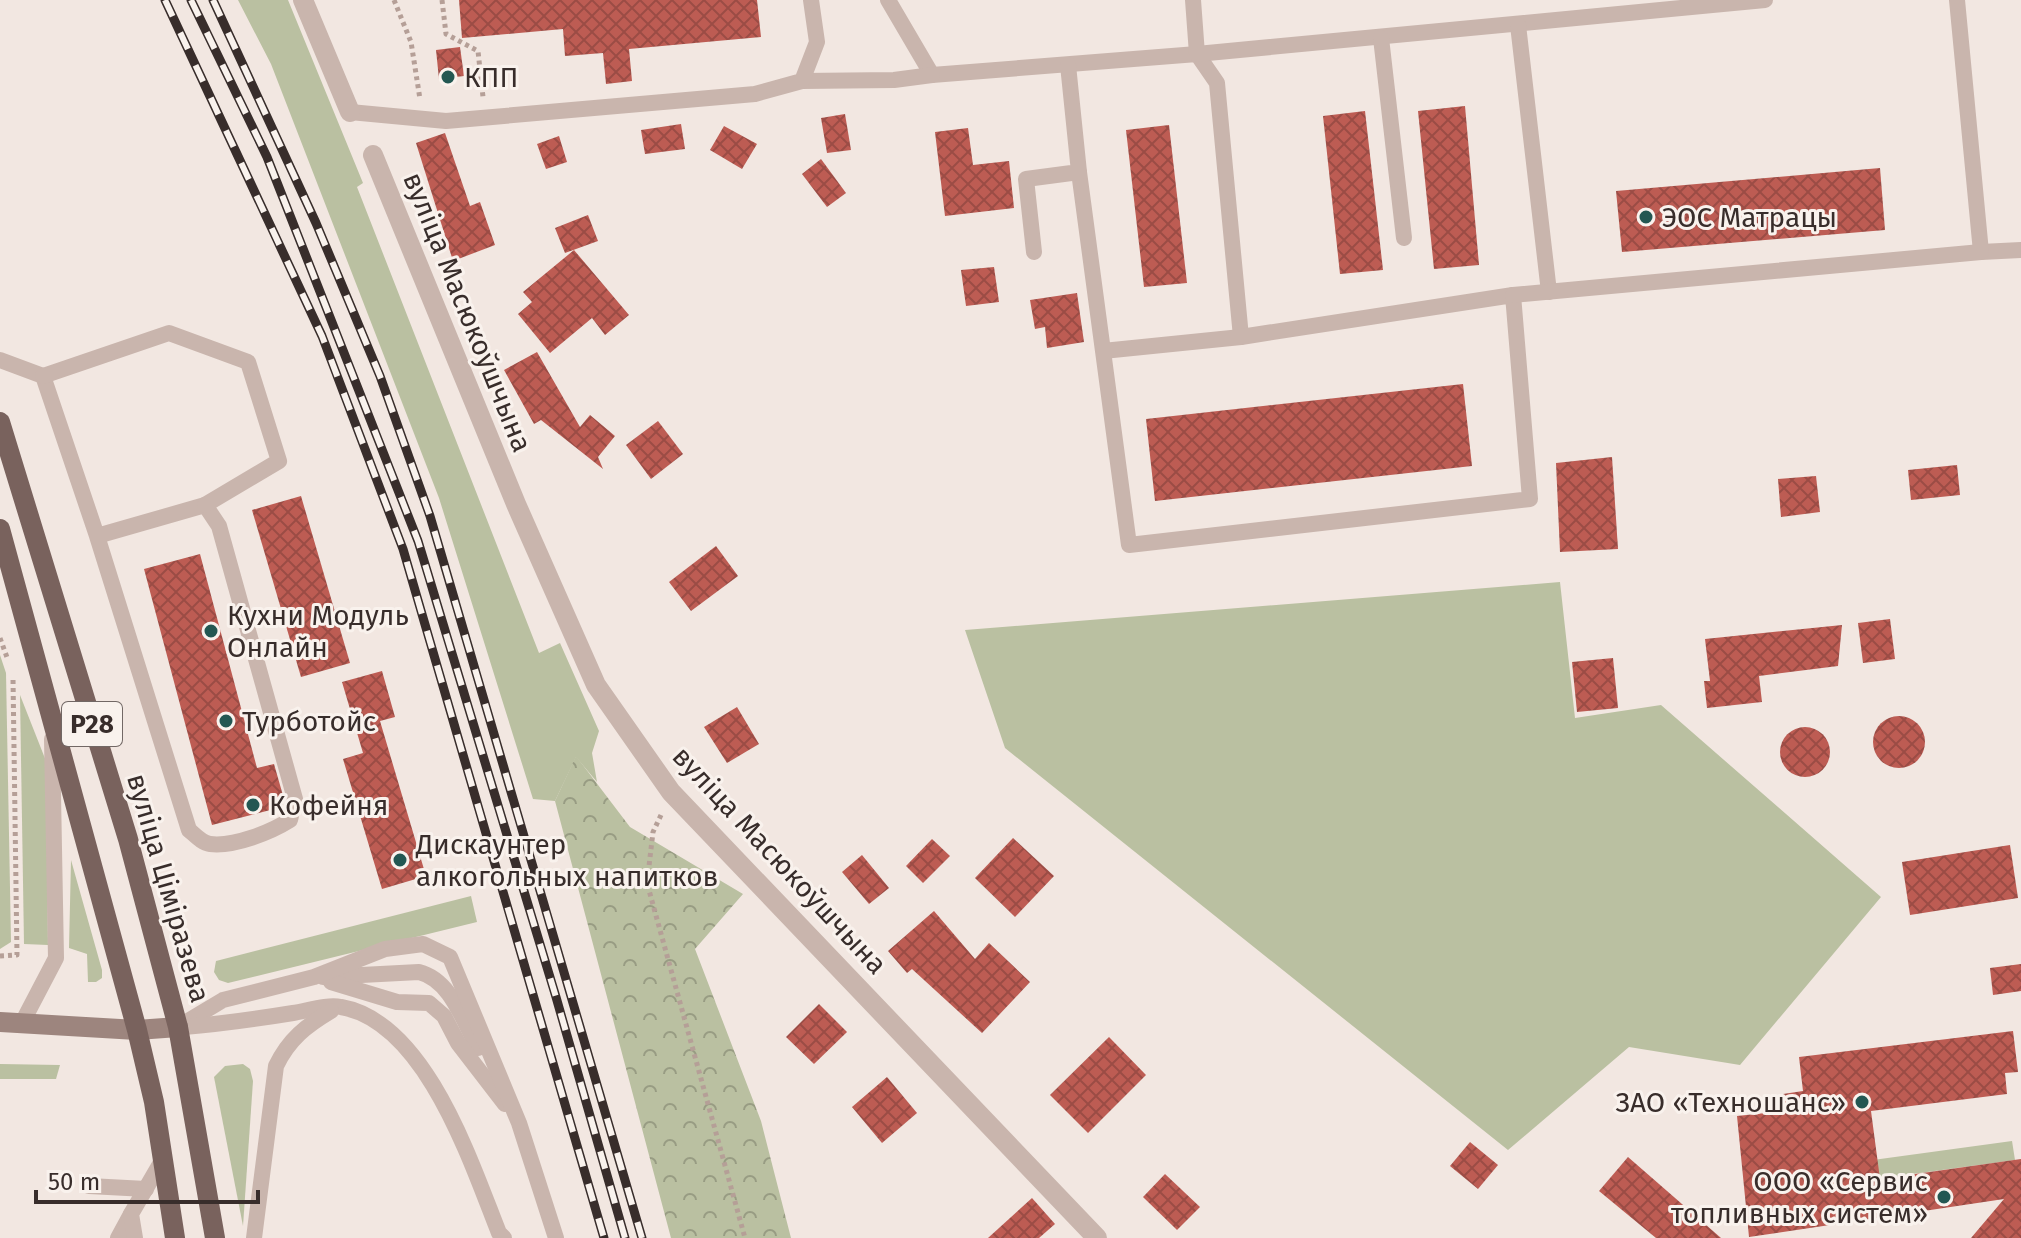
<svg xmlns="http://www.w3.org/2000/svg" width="2021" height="1238" font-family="'Fira Sans',sans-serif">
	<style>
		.grass { fill: #bac0a1 }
		.forest { fill: url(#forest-crowns) }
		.building { fill: url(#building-cross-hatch) }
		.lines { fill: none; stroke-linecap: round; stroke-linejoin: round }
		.path { stroke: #b59f97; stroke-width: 5; stroke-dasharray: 4 4; stroke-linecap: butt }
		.lane { stroke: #c9b5ad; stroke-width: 16 }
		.street { stroke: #c9b5ad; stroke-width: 20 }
		.secondary { stroke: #9d857e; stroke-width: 20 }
		.primary { stroke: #79625d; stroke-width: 20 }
		.rail-casing { stroke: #382d2b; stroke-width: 9 }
		.rail { stroke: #f9f2ed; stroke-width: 6; stroke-dasharray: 18; stroke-linecap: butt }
		.poi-dot { fill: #235752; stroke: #f9f2ed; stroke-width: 3 }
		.labels { text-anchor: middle; stroke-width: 6; stroke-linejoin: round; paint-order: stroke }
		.shield { fill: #f9f2ed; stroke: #726865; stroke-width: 2 }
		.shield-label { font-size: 26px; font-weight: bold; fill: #382d2b }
		.poi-label { font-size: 28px; fill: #382d2b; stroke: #f9f2ed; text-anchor: start }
		.street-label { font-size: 28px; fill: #382d2b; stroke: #f9f2ed }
	</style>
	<defs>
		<pattern id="forest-crowns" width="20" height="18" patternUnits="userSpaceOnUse" patternTransform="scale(2)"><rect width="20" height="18" fill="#bac0a1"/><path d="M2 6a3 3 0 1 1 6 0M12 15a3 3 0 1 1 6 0" fill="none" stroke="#989c83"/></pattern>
		<pattern id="building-cross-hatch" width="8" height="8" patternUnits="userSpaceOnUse" patternTransform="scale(2)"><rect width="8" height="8" fill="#bd5c53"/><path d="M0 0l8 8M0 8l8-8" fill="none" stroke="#9b4c45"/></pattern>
	</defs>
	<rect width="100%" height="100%" fill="#f2e7e1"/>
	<!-- grass -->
	<g class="grass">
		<path d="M238 0H288L363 183 357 187 539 653 560 643 599 731 592 753 597 782 576 757 555 801 533 799 439 498 271 64Z"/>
		<path d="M1560 582 1575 718 1661 705 1881 897 1740 1065 1629 1047 1508 1150 1005 748 965 630Z"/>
		<path d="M0 655 6 673 11 942 0 949Z"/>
		<path d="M20 695 46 761 48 945 24 944Z"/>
		<path d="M71 860 102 970V978L96 982H88L87 954 69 948Z"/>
		<path d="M471 896 477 922 228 983 219 980 214 972 216 961Z"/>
		<path d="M0 1064 60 1065 56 1079H0Z"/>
		<path d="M243 1064 250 1069 253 1081 243 1226 214 1077 225 1066Z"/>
		<path d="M2012 1141 2015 1160 1832 1185 1829 1166Z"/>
	</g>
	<!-- forest -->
	<path class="forest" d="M576 756 630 827 743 894 695 949 761 1121 791 1238H671L555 801Z"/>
	<!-- building -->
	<g class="building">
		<path d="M459 0H757L761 37 629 49 632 81 606 84 603 53 565 56 563 29 462 38Z"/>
		<path d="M460 47 464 76 439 79 436 50Z"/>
		<path d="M1465 106 1479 265 1434 269 1418 111Z"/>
		<path d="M1365 111 1383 270 1340 274 1323 116Z"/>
		<path d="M845 114 851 150 827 153 821 118Z"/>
		<path d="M681 124 685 149 645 154 641 130Z"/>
		<path d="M1169 125 1187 283 1144 287 1126 130Z"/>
		<path d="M724 126 757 144 742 169 710 150Z"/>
		<path d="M968 128 973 165 1009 161 1014 208 945 216 935 132Z"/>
		<path d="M445 133 470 206 480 202 495 245 453 261 416 143Z"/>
		<path d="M559 136 567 162 546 169 537 144Z"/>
		<path d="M821 159 846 193 827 207 802 174Z"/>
		<path d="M1880 168 1885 230 1622 252 1616 191Z"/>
		<path d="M588 215 598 241 565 253 555 228Z"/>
		<path d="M574 250 629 315 605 335 592 318 550 353 518 314 532 302 523 292Z"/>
		<path d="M994 267 999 302 966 306 961 270Z"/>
		<path d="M1077 293 1084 342 1047 348 1045 327 1035 329 1030 300Z"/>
		<path d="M537 352 580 427 590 415 615 436 598 457 603 469 541 420 534 424 504 370Z"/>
		<path d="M1463 384 1472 466 1155 501 1146 419Z"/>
		<path d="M658 421 683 454 651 479 626 445Z"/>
		<path d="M1612 457 1618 549 1560 552 1556 463Z"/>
		<path d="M1957 465 1960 495 1911 500 1908 470Z"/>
		<path d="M1816 476 1820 512 1781 517 1778 479Z"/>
		<path d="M301 496 350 663 301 677 252 510Z"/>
		<path d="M716 546 738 576 691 611 669 582Z"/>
		<path d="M200 554 257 768 274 764 284 799 282 807 212 825 144 569Z"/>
		<path d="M1890 619 1895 659 1863 663 1858 623Z"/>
		<path d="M1842 625 1838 666 1759 676 1762 702 1707 708 1704 681H1710L1705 639Z"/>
		<path d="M1613 658 1618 708 1577 712 1572 662Z"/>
		<path d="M382 671 395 717 380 721 426 876 382 889 343 759 363 753 342 682Z"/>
		<path d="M737 707 759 744 727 763 704 727Z"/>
		<circle cx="1899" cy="742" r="26"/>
		<circle cx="1805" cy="752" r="25"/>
		<path d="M1013 838 1054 876 1015 917 975 878Z"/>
		<path d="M932 839 950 856 923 883 906 866Z"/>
		<path d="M2010 845 2018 898 1910 915 1902 862Z"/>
		<path d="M862 855 889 888 869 904 842 872Z"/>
		<path d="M934 911 975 959 989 943 1030 982 982 1033 912 969 907 973 888 951Z"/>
		<path d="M2021 964V991L1993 995 1990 968Z"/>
		<path d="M819 1004 847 1032 814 1064 786 1037Z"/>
		<path d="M2013 1031 2018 1072 2005 1073 2007 1094 1871 1111 1880 1179 2021 1159V1238H1971L2004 1199 1749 1237 1737 1116 1785 1111 1783 1094 1803 1091 1799 1057Z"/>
		<path d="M1109 1037 1146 1075 1088 1133 1050 1095Z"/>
		<path d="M887 1077 917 1113 882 1143 852 1107Z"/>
		<path d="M1470 1142 1498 1165 1478 1189 1450 1166Z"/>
		<path d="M1628 1157 1721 1238H1656L1599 1191Z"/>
		<path d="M1165 1174 1200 1207 1177 1230 1143 1197Z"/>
		<path d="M1032 1198 1055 1224 1039 1238H988Z"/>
	</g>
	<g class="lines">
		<!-- path -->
		<g class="path">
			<path d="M394 0 411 42 420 99"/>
			<path d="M442 0 446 34 478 51 483 97"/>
			<path d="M0 638 8 660"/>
			<path d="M661 815 653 832 647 883 745 1238"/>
			<path d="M0 956 17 955 13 678"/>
		</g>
		<!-- lane -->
		<g class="lane">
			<path d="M888 0 932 75 1197 54 1217 83 1241 337"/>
			<path d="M1193 0 1197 54 1765 0"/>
			<path d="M1518 25 1549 292"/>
			<path d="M1381 38 1404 238"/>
			<path d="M802 81 894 80 932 75"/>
			<path d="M350 112 446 121 755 94 802 81 817 42 811 0"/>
			<path d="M1079 172 1129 545 1530 499 1513 295 1241 337 1103 351"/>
			<path d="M1034 252 1026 179 1079 172 1068 65"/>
			<path d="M1981 252 2021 250"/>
			<path d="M1513 295 1981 252 1957 0"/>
			<path d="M0 360 43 376 97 536 189 830C195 835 202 843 210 844 234 847 271 832 290 820L295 799 219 526 205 505 97 536"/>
			<path d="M43 376 169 333 248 362 279 461 205 505"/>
			<path d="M323 977 419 972C451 980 463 1021 478 1048"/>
			<path d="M331 982 397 1002 429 1003 444 1016 458 1043 505 1104"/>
			<path d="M22 1023 56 958 52 739"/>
			<path d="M178 1027 223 1000 314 977 385 949 423 944 450 957 519 1123 556 1238"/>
			<path d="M184 1027C221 1024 256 1019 293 1013 307 1011 327 1004 341 1007 426 1022 471 1163 499 1233L504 1238"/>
			<path d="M89 1186 146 1189"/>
			<path d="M118 1238 131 1214"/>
			<path d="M135 1238 131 1214 163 1159"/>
			<path d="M254 1238 276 1066C289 1039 306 1026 331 1011"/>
		</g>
		<!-- street -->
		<g class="street">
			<path d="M303 0 350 112"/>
			<path d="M373 155 516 504 596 685 671 792 1097 1238"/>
		</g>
		<!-- secondary -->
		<path class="secondary" d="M0 1022 137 1030 178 1027"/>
		<!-- primary -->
		<g class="primary">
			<path d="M0 422 128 839 178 1027 215 1238"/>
			<path d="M0 529 137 1030 154 1102 175 1238"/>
		</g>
		<!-- rail casing -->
		<g class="rail-casing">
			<g id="rail">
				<path d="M165 0 322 336 403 549 604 1238"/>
				<path d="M191 0 267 157 418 541 556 997 625 1238"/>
				<path d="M213 0 316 223 380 376 430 516 642 1238"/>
			</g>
		</g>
		<!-- rail -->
		<use href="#rail" class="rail"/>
	</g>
	<!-- markers -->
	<g class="poi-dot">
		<circle cx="448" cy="77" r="8"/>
		<circle cx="1646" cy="217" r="8"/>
		<circle cx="211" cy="631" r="8"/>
		<circle cx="226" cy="721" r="8"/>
		<circle cx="253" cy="805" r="8"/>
		<circle cx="400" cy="860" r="8"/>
		<circle cx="1862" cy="1102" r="8"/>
		<circle cx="1944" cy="1197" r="8"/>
	</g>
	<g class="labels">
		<!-- shield labels -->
		<rect class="shield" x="62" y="702" width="60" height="44" rx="6"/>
		<g class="shield-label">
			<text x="92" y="733">Р28</text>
		</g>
		<!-- poi labels -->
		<g class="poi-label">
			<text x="464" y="87">КПП</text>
			<text x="1662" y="227">ЭОС Матрацы</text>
			<text x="227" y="625">Кухни Модуль<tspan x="227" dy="32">Онлайн</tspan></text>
			<text x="242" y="731">Турботойс</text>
			<text x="269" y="815">Кофейня</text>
			<text x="416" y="854">Дискаунтер<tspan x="416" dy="32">алкогольных напитков</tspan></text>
			<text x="1846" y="1112" text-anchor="end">ЗАО «Техношанс»</text>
			<text x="1928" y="1191" text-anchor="end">ООО «Сервис<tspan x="1928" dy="32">топливных систем»</tspan></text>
		</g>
		<!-- street labels -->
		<g class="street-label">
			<text transform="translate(468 312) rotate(68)" y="10">вуліца Масюкоўшчына</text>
			<text transform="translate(780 860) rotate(47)" y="10">вуліца Масюкоўшчына</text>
			<text transform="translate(169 888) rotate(74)" y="10">вуліца Ціміразева</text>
		</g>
	</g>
	<!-- scale -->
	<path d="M36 1190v12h222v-12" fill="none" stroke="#382d2b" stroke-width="4"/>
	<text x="48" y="1190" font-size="24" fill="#382d2b" stroke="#f9f2ed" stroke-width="6" paint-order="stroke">50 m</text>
</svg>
